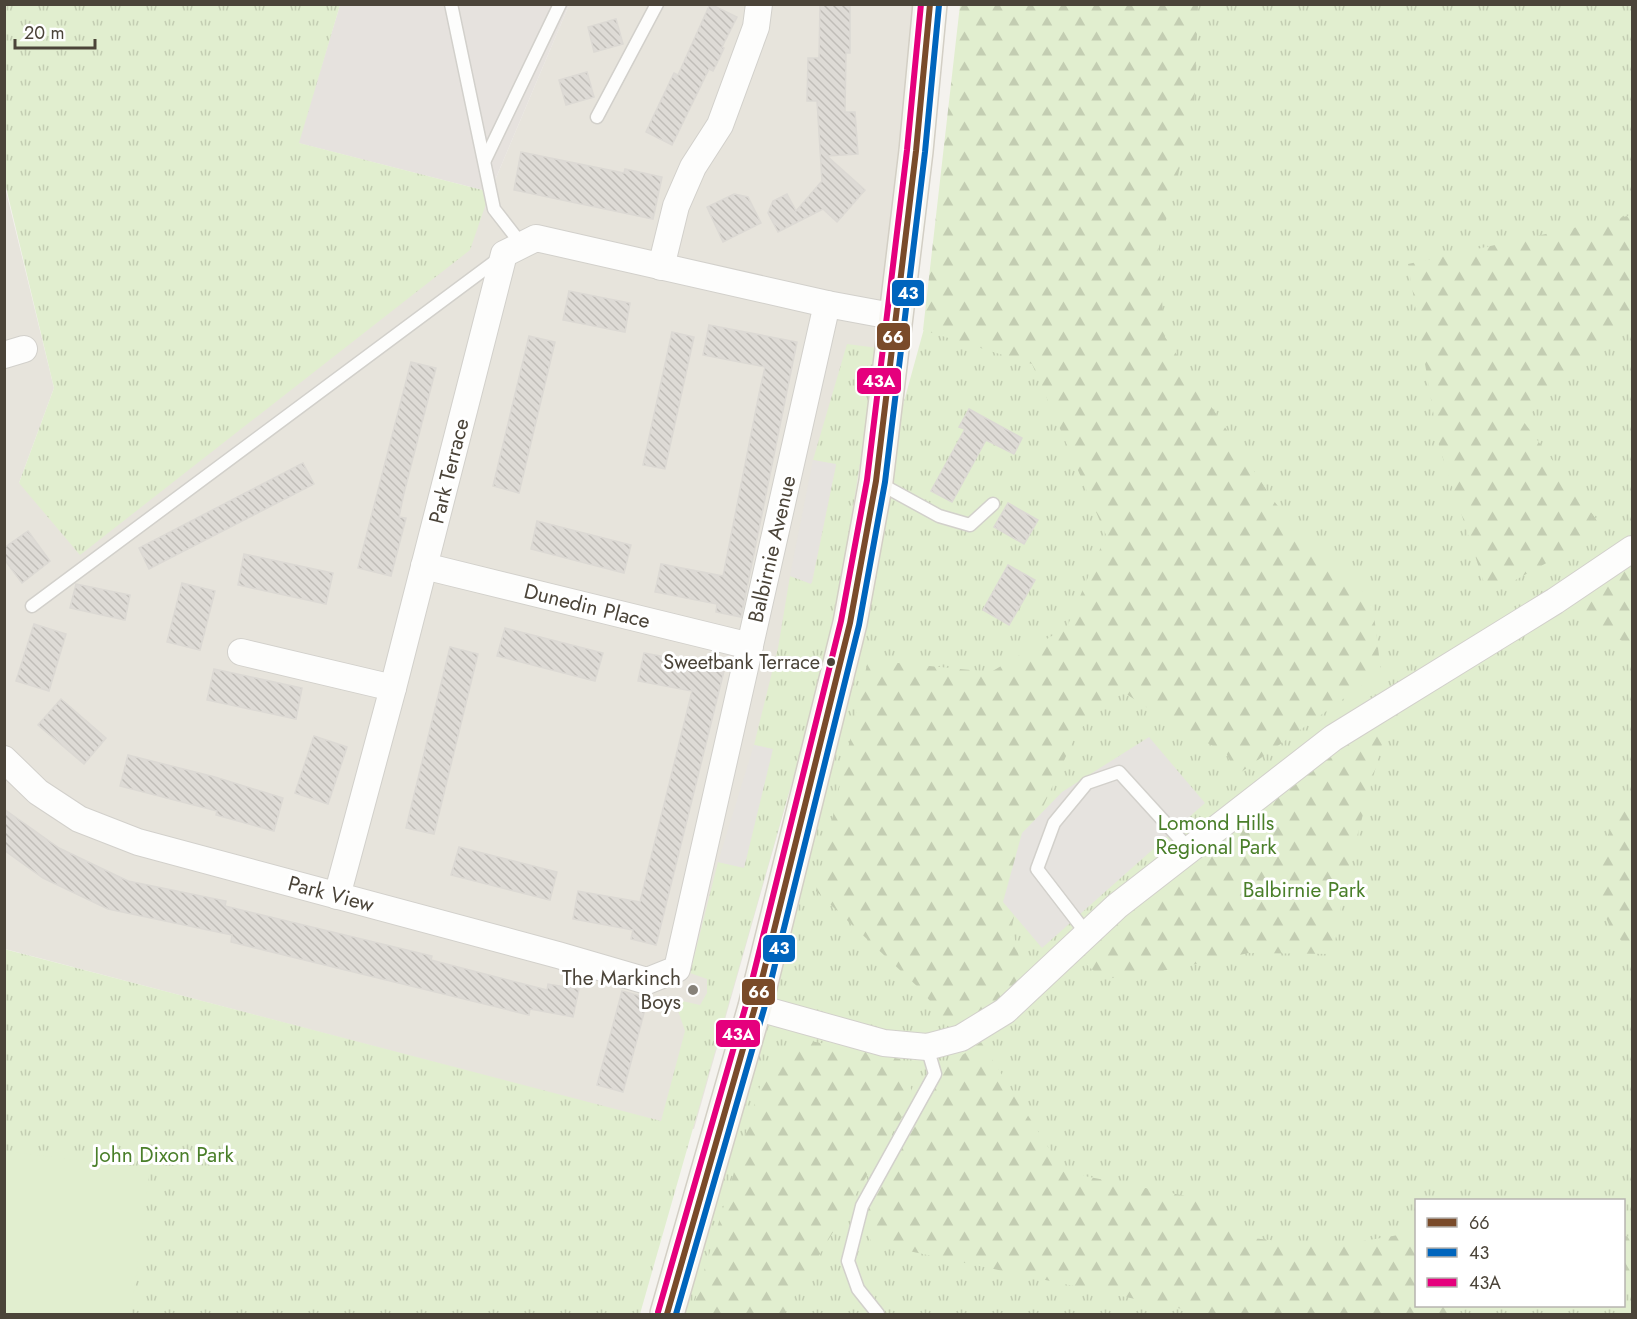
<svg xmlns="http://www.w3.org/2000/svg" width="1637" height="1319" font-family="Jost,sans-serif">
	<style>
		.residential { fill: #e7e4dc }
		.industrial { fill: #e6e2de }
		.grass { fill: url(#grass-tufts); fill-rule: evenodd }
		.forest { fill: url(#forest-firs) }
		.garden { fill: #e1eecf }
		.parking { fill: #e6e3df }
		.building { fill: url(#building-back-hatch); stroke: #dcd9d4; stroke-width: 1.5 }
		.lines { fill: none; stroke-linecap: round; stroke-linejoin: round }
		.service-casing { stroke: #d2d0cb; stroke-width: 15 }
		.minor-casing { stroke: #d2d0cb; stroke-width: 28 }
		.secondary-casing { stroke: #d3cfc5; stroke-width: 36 }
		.service { stroke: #fdfdfc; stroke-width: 12 }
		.minor { stroke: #fdfdfc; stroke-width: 26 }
		.secondary { stroke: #f7f6f1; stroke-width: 33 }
		.bus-1-casing { stroke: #fff; stroke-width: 10 }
		.bus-2-casing { stroke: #fff; stroke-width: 10 }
		.bus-3-casing { stroke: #fff; stroke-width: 10 }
		.bus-1 { stroke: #7a4b2a; stroke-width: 6 }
		.bus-2 { stroke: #0065bd; stroke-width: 6 }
		.bus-3 { stroke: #e5007d; stroke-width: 6 }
		.bus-dot { fill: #4b4439; stroke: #fff; stroke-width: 2 }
		.poi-dot { fill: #868178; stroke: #fff; stroke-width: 2 }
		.labels { text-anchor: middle; stroke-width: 6; stroke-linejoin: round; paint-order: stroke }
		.bus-label { font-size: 20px; fill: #4b4439; stroke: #fff; text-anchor: end }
		.street-label { font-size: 21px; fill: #4b4439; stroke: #fff }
		.park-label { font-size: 21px; fill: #4a7f2a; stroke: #fff }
		.poi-label { font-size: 21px; fill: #4b4439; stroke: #fff; text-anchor: end }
		.line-badge { stroke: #fff; stroke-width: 2 }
		.badge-label { font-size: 16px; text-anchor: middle; font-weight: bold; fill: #fff }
	</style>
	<defs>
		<pattern id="grass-tufts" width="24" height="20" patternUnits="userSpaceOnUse" patternTransform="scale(1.5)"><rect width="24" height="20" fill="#e1eecf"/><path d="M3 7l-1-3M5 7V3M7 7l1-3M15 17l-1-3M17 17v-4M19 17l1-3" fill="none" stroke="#c3cdb2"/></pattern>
		<pattern id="forest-firs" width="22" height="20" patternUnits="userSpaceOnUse" patternTransform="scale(1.5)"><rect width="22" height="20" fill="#e1eecf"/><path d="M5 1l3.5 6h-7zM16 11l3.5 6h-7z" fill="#c3cdb2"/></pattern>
		<pattern id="building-back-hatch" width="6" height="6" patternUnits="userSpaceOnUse" patternTransform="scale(1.5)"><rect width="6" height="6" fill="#dedbd6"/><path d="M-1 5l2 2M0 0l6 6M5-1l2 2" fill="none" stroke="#c0bdb8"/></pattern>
	</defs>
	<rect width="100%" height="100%" fill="#f4f2ee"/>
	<!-- residential -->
	<path class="residential" d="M569 5H918L886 300 836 616 823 673 694 1129 630 1114 5 949 4 183 54 388 19 483 490 192Z"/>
	<!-- industrial -->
	<path class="industrial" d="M340 5H569L490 192 298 143Z"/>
	<!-- grass -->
	<g class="grass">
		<path d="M4 5H340L299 143 490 192 470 250 80 555 19 483 54 388 5 183Z"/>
		<path d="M1013 5H1632V1314H653ZM1416 1200H1624V1306H1416Z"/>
		<path d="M847 344 878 348 836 616 823 673 640 1314H5L4 949 661 1121 685 1031 673 996 682 1001 700 1005 707 993V979L690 973 718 862 744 867 772 749 754 745 778 648 790 576 812 583 836 465 813 460Z"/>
	</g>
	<!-- forest -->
	<g class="forest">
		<path d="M960 5H1198L1194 113 1158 251 1165 337 1274 501 1307 544 1372 599 1381 672 1237 775 1226 753 1174 725 1120 690 1077 732 1028 840 1012 927 1027 991 961 1038 920 989 816 891 868 660 991 672 1067 627 1106 535 1032 364 923 330Z"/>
		<path d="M1632 215V312L1523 421 1605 531 1488 595 1439 446 1408 264Z"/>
		<path d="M1632 549V647L1555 601Z"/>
		<path d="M1394 700 1345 881 1333 954 1249 953 1142 975 1103 979 1070 950Z"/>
		<path d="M1632 804V951C1627 946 1621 941 1616 935 1588 897 1595 833 1632 804Z"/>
		<path d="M806 1040 900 1059 914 1097 784 1314H691L761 1083C772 1057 779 1049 806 1040Z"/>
		<path d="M981 1042 1064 1172 1196 1198 1252 1238 1328 1247 1416 1232V1306H1476L1451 1314H1206L871 1243 862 1206 935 1074Z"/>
		<path d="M1624 1236 1632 1237V1283L1624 1281Z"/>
	</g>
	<!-- garden -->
	<path class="garden" d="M5 1151 150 1169 131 1314H5Z"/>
	<!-- parking -->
	<g class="parking">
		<path d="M813 460 836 464 811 584 790 576Z"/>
		<path d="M1149 737 1205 803 1042 948 1003 902 1022 833 1062 792Z"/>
		<path d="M754 745 773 749 744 868 718 862Z"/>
	</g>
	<!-- building -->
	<g class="building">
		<path d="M710 4 737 17 722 47 724 48 718 61 713 71 709 69 672 145 646 132 674 73 678 75Z"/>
		<path d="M820 4H850V53H846L845 112H855L858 154 827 156 865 190 837 222 823 209 778 232 768 213 773 201 787 194 796 211 822 181 817 101H807L808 58H819Z"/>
		<path d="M616 19 623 44 594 52 588 27Z"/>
		<path d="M587 72 594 97 566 105 559 80Z"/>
		<path d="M521 152 624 173 625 169 662 177 653 219 514 190Z"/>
		<path d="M734 194 748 197 761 223 723 242 707 207Z"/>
		<path d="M569 291 630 303 625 332 563 320Z"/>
		<path d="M709 325 797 342 741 617 716 612 717 604 655 592 661 564 723 576 759 394 765 367 703 355Z"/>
		<path d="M672 332 694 337 665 469 643 465Z"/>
		<path d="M529 336 555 342 519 493 493 486Z"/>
		<path d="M411 362 436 368 404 493 399 517 406 518 391 576 358 568Z"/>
		<path d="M969 409 1022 438 1014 454 986 440 952 502 931 491 965 429 959 427Z"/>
		<path d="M303 463 314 484 149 569 139 548Z"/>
		<path d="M1008 503 1038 520 1024 544 994 527Z"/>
		<path d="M537 521 631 545 624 573 531 549Z"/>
		<path d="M28 531 50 561 22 583 4 559V548Z"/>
		<path d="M244 554 333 573 326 604 238 585Z"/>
		<path d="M1008 565 1035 580 1009 625 983 610Z"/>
		<path d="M182 583 215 591 200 650 167 642Z"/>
		<path d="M76 584 130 595 125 620 70 608Z"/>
		<path d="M34 624 66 634 49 691 16 681Z"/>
		<path d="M505 628 603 653 595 681 497 656Z"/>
		<path d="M450 647 478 654 434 834 406 828Z"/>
		<path d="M644 653 699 663 700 661 725 667 656 945 631 939 633 930 573 919 578 891 640 902 692 691 638 681Z"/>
		<path d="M214 669 302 688 296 719 207 700Z"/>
		<path d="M61 699 106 738 84 764 38 725Z"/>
		<path d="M314 736 347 747 328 804 295 793Z"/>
		<path d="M128 755 215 777 283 798 274 831 216 815 217 811 120 786Z"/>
		<path d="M4 809 59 848 128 881 226 901 225 906 432 956 431 960 547 990 548 984 579 989 573 1017 530 1009 529 1015 231 942 232 935 108 909 43 878 4 850Z"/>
		<path d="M459 847 557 872 550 900 451 875Z"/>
		<path d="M622 991 648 998 623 1092 597 1085Z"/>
	</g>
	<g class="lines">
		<!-- service casing -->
		<g class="service-casing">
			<g id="service">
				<path d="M451 4 494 209 522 245"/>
				<path d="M597 117 657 4"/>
				<path d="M485 160 560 4"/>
				<path d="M877 482 939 516 970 525 993 504"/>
				<path d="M32 606 501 257"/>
				<path d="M1087 934 1037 869 1054 823 1087 783 1119 772 1190 850"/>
				<path d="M878 1314 858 1289 848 1261 862 1206 935 1074 927 1047"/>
			</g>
		</g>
		<!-- minor casing -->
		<g class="minor-casing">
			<g id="minor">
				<path d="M661 267 676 206 693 167 720 125 756 27 759 4"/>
				<path d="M4 355 24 349"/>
				<path d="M424 566 750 646"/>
				<path d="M241 652 393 688"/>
				<path d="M4 759 38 792 79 819 138 842 558 955 647 981 677 969 827 304"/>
				<path d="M337 896 393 688 504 254 536 238 827 304 897 317"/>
				<path d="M755 1007 884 1043 927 1047 961 1038 1005 1011 1117 906 1333 738 1555 601 1632 549"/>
			</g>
		</g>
		<!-- secondary casing -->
		<g class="secondary-casing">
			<path id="secondary" d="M667 1314 755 1007 850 623 876 481 916 151 930 4"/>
		</g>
		<!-- service -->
		<use href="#service" class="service"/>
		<!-- minor -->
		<use href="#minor" class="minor"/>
		<!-- secondary -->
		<use href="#secondary" class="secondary"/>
		<!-- bus-1 casing -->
		<g class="bus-1-casing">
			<path id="bus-1" d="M667 1314 755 1007 850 623 876 481 916 151 930 4"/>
		</g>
		<!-- bus-2 casing -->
		<g class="bus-2-casing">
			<path id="bus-2" d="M676 1314 764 1009 859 625 885 482 925 152 939 5"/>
		</g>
		<!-- bus-3 casing -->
		<g class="bus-3-casing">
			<path id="bus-3" d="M658 1312 746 1005 841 621 867 480 907 150 921 4"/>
		</g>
		<!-- bus-1 -->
		<use href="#bus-1" class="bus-1"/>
		<!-- bus-2 -->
		<use href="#bus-2" class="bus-2"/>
		<!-- bus-3 -->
		<use href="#bus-3" class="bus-3"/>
	</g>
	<!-- markers -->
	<circle class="bus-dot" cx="831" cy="662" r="5"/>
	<circle class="poi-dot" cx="693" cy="990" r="6"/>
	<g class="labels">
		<!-- bus labels -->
		<g class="bus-label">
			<text x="820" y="669">Sweetbank Terrace</text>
		</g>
		<!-- street labels -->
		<g class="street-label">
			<text transform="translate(449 471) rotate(-76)" y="7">Park Terrace</text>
			<text transform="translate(772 549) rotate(-77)" y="7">Balbirnie Avenue</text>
			<text transform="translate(587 606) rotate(14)" y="7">Dunedin Place</text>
			<text transform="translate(331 894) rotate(15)" y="7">Park View</text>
		</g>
		<!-- park labels -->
		<g class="park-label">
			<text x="1216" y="830">Lomond Hills<tspan x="1216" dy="24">Regional Park</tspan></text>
			<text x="1304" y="897">Balbirnie Park</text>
			<text x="164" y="1162">John Dixon Park</text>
		</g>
		<!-- poi labels -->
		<g class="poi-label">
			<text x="681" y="985">The Markinch<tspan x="681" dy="24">Boys</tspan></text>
		</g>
	</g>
	<g class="line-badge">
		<rect x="891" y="279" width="34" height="28" rx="6" fill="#0065bd"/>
		<rect x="876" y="322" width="35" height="29" rx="6" fill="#7a4b2a"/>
		<rect x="856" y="367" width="46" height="28" rx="6" fill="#e5007d"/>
		<rect x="762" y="934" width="34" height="29" rx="6" fill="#0065bd"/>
		<rect x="741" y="978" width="35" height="28" rx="6" fill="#7a4b2a"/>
		<rect x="715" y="1019" width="46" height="29" rx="6" fill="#e5007d"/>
	</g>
	<g class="badge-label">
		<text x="908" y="299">43</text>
		<text x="893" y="343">66</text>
		<text x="879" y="387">43A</text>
		<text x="779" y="954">43</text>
		<text x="759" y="998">66</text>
		<text x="738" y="1040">43A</text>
	</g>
	<!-- border -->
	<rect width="1637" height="1319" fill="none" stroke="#4b4439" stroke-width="12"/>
	<!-- legend -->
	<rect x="1415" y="1199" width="210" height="108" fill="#ffffff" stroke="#b7b4b0" stroke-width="1.5"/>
	<rect x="1427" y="1218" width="30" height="9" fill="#7a4b2a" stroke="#b7b4b0" stroke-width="1.5"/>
	<text x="1469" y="1229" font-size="18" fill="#4b4439">66</text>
	<rect x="1427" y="1248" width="30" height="9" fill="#0065bd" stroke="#b7b4b0" stroke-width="1.5"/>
	<text x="1469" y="1259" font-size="18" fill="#4b4439">43</text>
	<rect x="1427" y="1278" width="30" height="9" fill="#e5007d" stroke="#b7b4b0" stroke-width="1.5"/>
	<text x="1469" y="1289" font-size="18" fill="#4b4439">43A</text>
	<!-- scale -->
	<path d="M15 39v9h80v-9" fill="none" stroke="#4b4439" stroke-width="3"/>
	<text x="24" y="39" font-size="18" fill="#4b4439" stroke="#ffffff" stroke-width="4.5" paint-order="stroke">20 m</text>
</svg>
